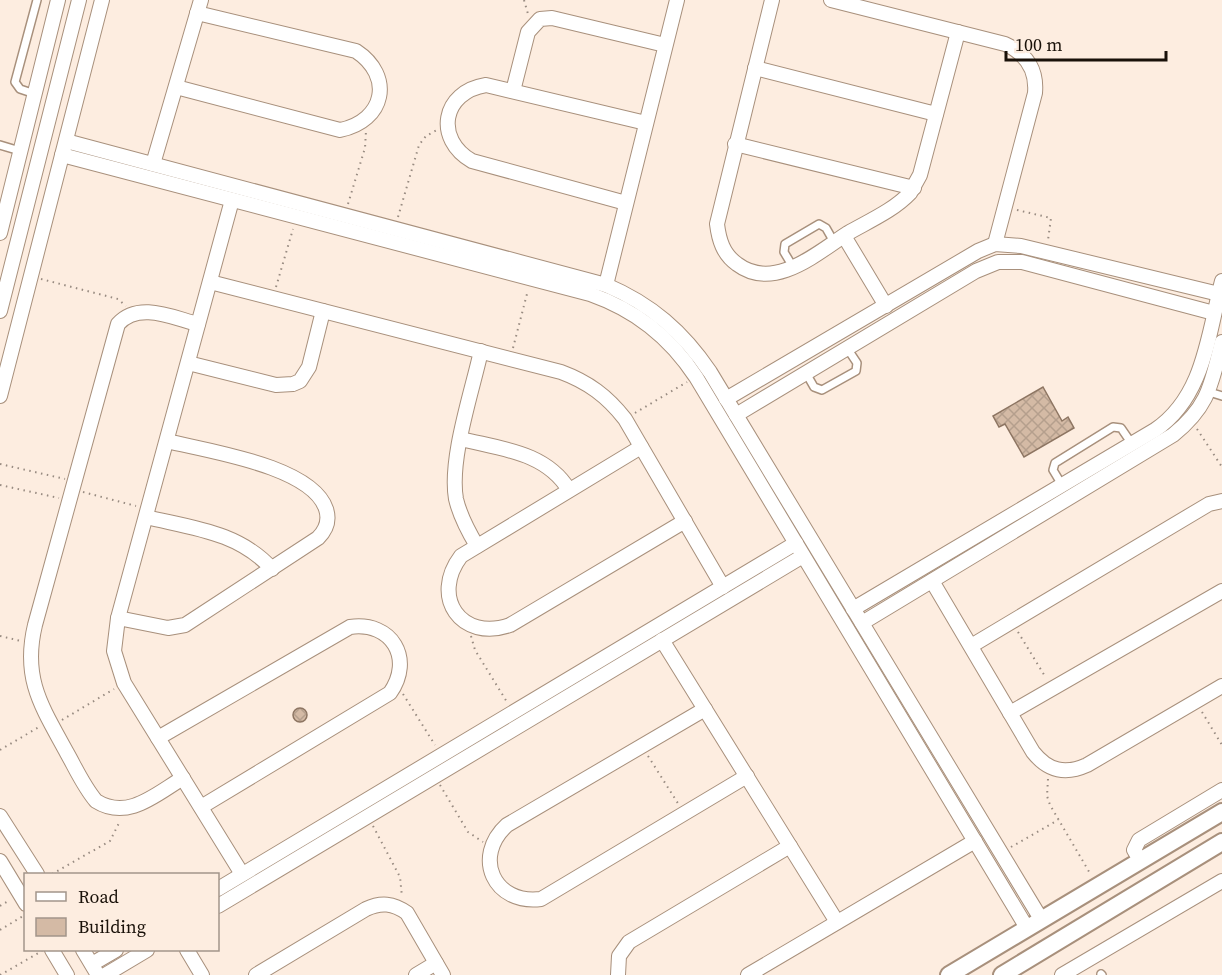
<svg xmlns="http://www.w3.org/2000/svg" width="1222" height="975" font-family="'Source Serif 4',serif">
	<style>
		.building { fill: url(#building-cross-hatch); stroke: #8d7562; stroke-width: 1.5 }
		.lines { fill: none; stroke-linecap: round; stroke-linejoin: round }
		.service-casing { stroke: #a8907c; stroke-width: 10 }
		.minor-casing { stroke: #a8907c; stroke-width: 16 }
		.tertiary-casing { stroke: #a8907c; stroke-width: 20 }
		.path { stroke: #988b81; stroke-width: 2; stroke-dasharray: 1.5 4.5; stroke-linecap: butt }
		.service { stroke: #fff; stroke-width: 7 }
		.minor { stroke: #fff; stroke-width: 14 }
		.tertiary { stroke: #fff; stroke-width: 16 }
	</style>
	<defs>
		<pattern id="building-cross-hatch" width="8" height="8" patternUnits="userSpaceOnUse" patternTransform="scale(1.5)"><rect width="8" height="8" fill="#d4baa5"/><path d="M0 0l8 8M0 8l8-8" fill="none" stroke="#b59f8d"/></pattern>
	</defs>
	<rect width="100%" height="100%" fill="#fdede0"/>
	<!-- building -->
	<g class="building">
		<path d="M1043 387 1062 421 1068 417 1074 428 1024 457 1005 424 999 427 993 416Z"/>
		<circle cx="300" cy="715" r="7"/>
	</g>
	<g class="lines">
		<!-- service casing -->
		<g class="service-casing">
			<g id="service">
				<path d="M35 94 20 89 15 82 37 0"/>
				<path d="M0 145 20 151"/>
				<path d="M793 267 784 252 785 244 819 224 826 228 834 242"/>
				<path d="M806 373 814 387 822 390 856 371 857 363 847 348"/>
				<path d="M1209 392 1222 396"/>
				<path d="M1062 485 1053 470 1055 463 1113 427 1121 428 1132 444"/>
				<path d="M1101 974 1102 975"/>
			</g>
		</g>
		<!-- minor casing -->
		<g class="minor-casing">
			<g id="minor">
				<path d="M772 0 717 224C719 240 723 254 737 264 774 292 817 253 848 233 869 221 894 210 910 193L920 175 958 32"/>
				<path d="M831 0 1005 44C1027 54 1037 70 1035 93L995 244"/>
				<path d="M755 68 936 114"/>
				<path d="M176 87 340 130C385 121 394 76 356 51L197 13"/>
				<path d="M513 91 528 32 540 19 552 18 665 45"/>
				<path d="M66 141 606 285C651 304 683 332 710 372L1041 919"/>
				<path d="M735 144 914 188"/>
				<path d="M62 155 590 294C635 310 669 336 696 377L1027 928"/>
				<path d="M153 164 201 0"/>
				<path d="M232 200 118 618 114 651 124 683 242 874"/>
				<path d="M626 203 472 161C434 139 442 92 486 85L646 123"/>
				<path d="M0 233 58 0"/>
				<path d="M844 236 886 306"/>
				<path d="M210 282 561 372C588 382 607 396 625 419L723 587"/>
				<path d="M606 285 677 0"/>
				<path d="M0 311 79 0"/>
				<path d="M188 363 276 385 293 384 300 381 309 367 323 311"/>
				<path d="M0 396 102 0"/>
				<path d="M726 399 978 251 995 244 1021 246 1219 294"/>
				<path d="M736 415 976 271 998 262H1022L1214 313"/>
				<path d="M461 439C501 449 546 452 569 490"/>
				<path d="M641 447 461 556C430 597 461 642 510 625L685 521"/>
				<path d="M146 517C192 528 239 532 272 569"/>
				<path d="M477 546C468 531 460 516 456 499 449 459 472 392 481 351"/>
				<path d="M932 581 1033 752C1048 771 1065 775 1087 765L1222 686"/>
				<path d="M853 609 1155 430C1204 397 1208 335 1222 281"/>
				<path d="M118 618 168 628 185 625 318 538C326 530 330 521 326 509 312 466 207 451 167 441"/>
				<path d="M862 623 1173 435C1209 406 1211 385 1222 342"/>
				<path d="M662 640 837 922"/>
				<path d="M971 646 1209 504 1222 501"/>
				<path d="M705 709 507 825C472 857 494 905 541 899L747 776"/>
				<path d="M1010 713 1222 591"/>
				<path d="M158 738 350 627C392 621 414 659 390 693L201 807"/>
				<path d="M183 778C156 794 128 821 96 801 84 787 76 769 67 753 42 707 22 679 35 625L118 324C139 301 173 318 198 324"/>
				<path d="M0 816 37 874"/>
				<path d="M1140 860 1134 850 1139 840 1222 790"/>
				<path d="M0 861 26 904"/>
				<path d="M218 889 796 543"/>
				<path d="M218 906 803 556"/>
				<path d="M52 950 67 975"/>
				<path d="M83 950 98 975"/>
				<path d="M187 950 202 975"/>
				<path d="M92 964 116 950"/>
				<path d="M105 975 147 950"/>
				<path d="M256 975 366 909C381 902 393 903 407 913L443 975"/>
				<path d="M416 975 436 963"/>
				<path d="M618 975 619 956 629 942 790 846"/>
				<path d="M748 975 975 841"/>
				<path d="M1062 975 1222 881"/>
			</g>
		</g>
		<!-- tertiary casing -->
		<g class="tertiary-casing">
			<g id="tertiary">
				<path d="M949 975 1222 812"/>
				<path d="M1002 975 1222 842"/>
			</g>
		</g>
		<!-- path -->
		<g class="path">
			<path d="M524 0 528 14"/>
			<path d="M348 204 365 148 366 131"/>
			<path d="M1017 210 1051 218 1048 240"/>
			<path d="M398 217 419 145 426 136 437 130"/>
			<path d="M41 279 118 299 126 306"/>
			<path d="M276 287 293 229"/>
			<path d="M513 348 528 290"/>
			<path d="M635 413 687 382"/>
			<path d="M1197 429 1222 467"/>
			<path d="M0 464 65 479"/>
			<path d="M0 485 59 498"/>
			<path d="M83 492 136 506"/>
			<path d="M1018 632 1046 678"/>
			<path d="M0 636 21 641"/>
			<path d="M471 636 475 650 507 702"/>
			<path d="M403 694 435 745"/>
			<path d="M1202 712 1222 745"/>
			<path d="M62 720 114 689"/>
			<path d="M0 750 39 727"/>
			<path d="M648 756 679 805"/>
			<path d="M1048 779 1047 796 1050 805 1091 875"/>
			<path d="M440 785 468 832 483 842"/>
			<path d="M373 826 400 877 402 897"/>
			<path d="M1011 847 1058 820"/>
			<path d="M52 874 110 841 120 821"/>
			<path d="M0 906 10 900"/>
			<path d="M0 930 23 916"/>
			<path d="M0 975 42 951"/>
		</g>
		<!-- service -->
		<use href="#service" class="service"/>
		<!-- minor -->
		<use href="#minor" class="minor"/>
		<!-- tertiary -->
		<use href="#tertiary" class="tertiary"/>
	</g>
	<!-- legend -->
	<rect x="24" y="873" width="195" height="78" fill="#fdede0" stroke="#a2958a" stroke-width="1.5"/>
	<rect x="36" y="892" width="30" height="9" fill="#ffffff" stroke="#a2958a" stroke-width="1.5"/>
	<text x="78" y="903" font-size="18" fill="#191109">Road</text>
	<rect x="36" y="918" width="30" height="18" fill="#d4baa5" stroke="#a2958a" stroke-width="1.5"/>
	<text x="78" y="933" font-size="18" fill="#191109">Building</text>
	<!-- scale -->
	<path d="M1006 51v9h160v-9" fill="none" stroke="#191109" stroke-width="3"/>
	<text x="1015" y="51" font-size="18" fill="#191109" stroke="#fdede0" stroke-width="4.5" paint-order="stroke">100 m</text>
</svg>
